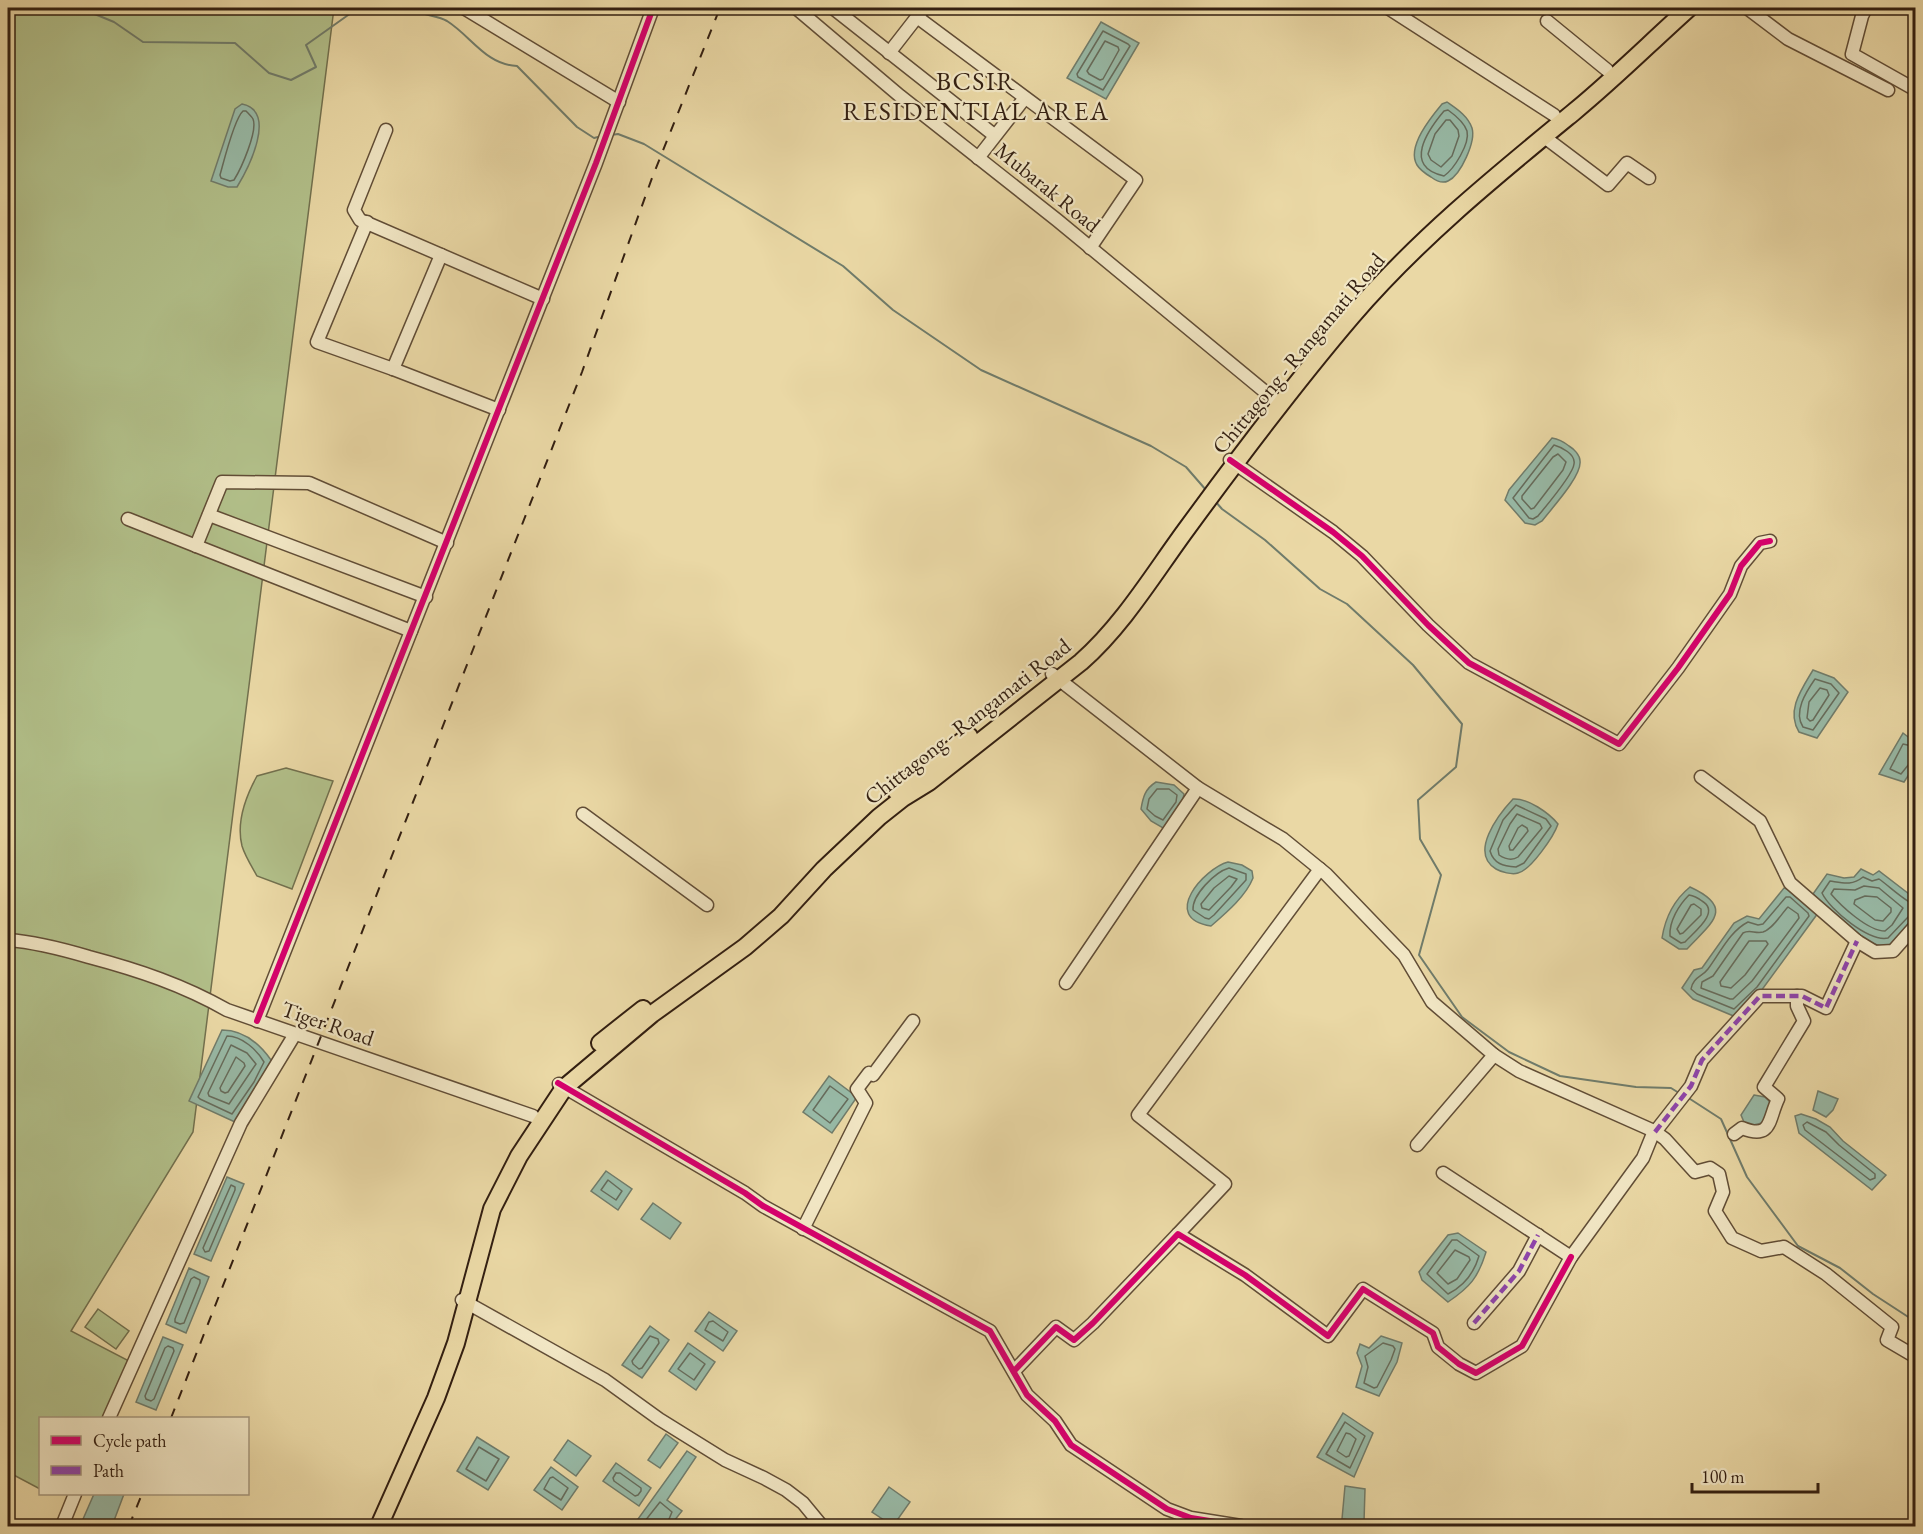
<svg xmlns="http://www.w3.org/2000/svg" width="1923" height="1534" font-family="'EB Garamond',serif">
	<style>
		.green { fill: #b2c08a; stroke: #72704e; stroke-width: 1.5 }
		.water { fill: #98baa7; stroke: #707c6b; stroke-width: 1.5 }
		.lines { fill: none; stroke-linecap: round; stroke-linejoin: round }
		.shore { stroke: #666c5c; stroke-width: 1.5 }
		.stream { stroke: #707c6b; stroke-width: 2 }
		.minor-casing { stroke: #614d36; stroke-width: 15 }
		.highway-casing { stroke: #331f11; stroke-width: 20 }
		.minor { stroke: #f1e6c4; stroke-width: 12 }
		.highway { stroke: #ead8a5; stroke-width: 16 }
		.rail { stroke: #331f11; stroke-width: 2; stroke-dasharray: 10 10; stroke-linecap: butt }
		.quiet { stroke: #8e44ad; stroke-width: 4.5; stroke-dasharray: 9 4.5; stroke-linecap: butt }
		.cycleway-casing { stroke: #f1e6c4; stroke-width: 10 }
		.cycleway { stroke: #d6006c; stroke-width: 6 }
		.labels { text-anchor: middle; stroke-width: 4.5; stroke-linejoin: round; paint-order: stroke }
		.street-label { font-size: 22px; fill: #331f11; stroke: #f1e6c4 }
		.quarter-label { font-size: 26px; letter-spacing: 1.5px; fill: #331f11; stroke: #f1e6c4 }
	</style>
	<rect width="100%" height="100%" fill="#ead8a5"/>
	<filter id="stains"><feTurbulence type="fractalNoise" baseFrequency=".00333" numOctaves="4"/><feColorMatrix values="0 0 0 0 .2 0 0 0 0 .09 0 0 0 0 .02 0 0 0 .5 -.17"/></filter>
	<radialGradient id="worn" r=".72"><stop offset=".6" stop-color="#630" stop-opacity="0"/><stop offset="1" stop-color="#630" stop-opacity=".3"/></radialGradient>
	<!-- green -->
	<g class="green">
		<path d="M8 8H334L193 1132 71 1331 131 1362 102 1418H40V1489L8 1472Z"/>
		<path d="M286 768 333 781 292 889 257 876C252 867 245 856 242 846 236 822 246 796 257 776Z"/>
		<path d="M98 1309 129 1331 116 1349 85 1327Z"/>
	</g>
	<!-- water -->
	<g class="water">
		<path d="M1101 22 1139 43 1106 99 1067 78Z"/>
		<path d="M1447 102C1457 109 1468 116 1472 128 1476 141 1461 175 1448 181 1442 184 1435 180 1431 177 1426 174 1420 170 1417 165 1406 147 1432 116 1442 104Z"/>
		<path d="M242 104C278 111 248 169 237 187H228L211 181 235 109Z"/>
		<path d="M1552 438C1559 439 1564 442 1569 446 1574 449 1580 455 1580 461 1582 476 1551 509 1542 521L1535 525 1525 523 1505 500 1509 490Z"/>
		<path d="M1813 670 1834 678 1848 692 1817 738 1799 732C1786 711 1801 690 1813 670Z"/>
		<path d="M1903 733 1916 743 1915 765 1904 782 1879 774Z"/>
		<path d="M1156 782 1174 785 1184 794 1182 804 1167 826 1163 828 1151 821 1141 809C1143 797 1145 789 1156 782Z"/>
		<path d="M1513 799C1528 798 1549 813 1558 824 1554 836 1531 870 1518 873 1512 875 1501 872 1496 869 1469 853 1498 815 1513 799Z"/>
		<path d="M1228 862 1242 865 1252 871 1253 878C1246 896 1226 913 1211 926 1159 918 1205 868 1228 862Z"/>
		<path d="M1861 869 1873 875 1879 871 1909 894 1915 903C1915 916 1912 922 1903 932 1900 936 1894 943 1889 945 1868 952 1826 909 1813 894L1827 874 1844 878 1854 877Z"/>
		<path d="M1690 887C1736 908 1711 923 1687 949H1679L1662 938C1665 919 1674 900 1690 887Z"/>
		<path d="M1784 888 1791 890 1818 913 1761 991 1736 1017 1693 999 1682 988 1694 970 1702 968 1734 923 1747 916 1759 919Z"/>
		<path d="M222 1030C243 1030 259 1043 271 1060L270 1068 235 1122 189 1101Z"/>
		<path d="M829 1076 857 1097 832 1133 803 1112Z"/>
		<path d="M1818 1091 1838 1099 1833 1110 1826 1117 1813 1110Z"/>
		<path d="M1754 1095 1765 1097 1771 1103 1770 1113 1762 1123 1749 1126 1744 1122 1741 1115Z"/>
		<path d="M1801 1114 1816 1119 1830 1127 1843 1141 1886 1175 1872 1190 1799 1133 1795 1116Z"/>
		<path d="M606 1171 632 1189 618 1210 591 1191Z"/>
		<path d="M227 1177 244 1184 211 1261 194 1254Z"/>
		<path d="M653 1203 681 1223 670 1239 641 1219Z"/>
		<path d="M1458 1233 1486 1252C1478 1278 1470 1287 1448 1302L1422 1280 1419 1272 1448 1235Z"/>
		<path d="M189 1268 209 1277 186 1333 166 1324Z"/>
		<path d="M709 1312 737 1331 723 1351 695 1331Z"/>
		<path d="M650 1326 669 1340 642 1378 622 1365Z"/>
		<path d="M1381 1336 1402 1343 1397 1362 1379 1396 1356 1387 1362 1366 1357 1353 1360 1344 1369 1348Z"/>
		<path d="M163 1337 183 1345 156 1410 136 1402Z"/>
		<path d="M688 1343 715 1362 696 1390 669 1371Z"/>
		<path d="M1343 1413 1373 1433 1354 1477 1317 1457Z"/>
		<path d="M666 1434 678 1443 660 1468 648 1460Z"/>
		<path d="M477 1437 509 1457 488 1490 457 1471Z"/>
		<path d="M568 1440 591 1456 576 1476 554 1460Z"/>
		<path d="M687 1451 696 1457 667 1500 682 1511 670 1526H633Z"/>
		<path d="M616 1463 651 1488 639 1506 603 1481Z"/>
		<path d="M551 1467 578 1487 562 1510 534 1490Z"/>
		<path d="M1345 1486 1365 1489 1364 1522 1342 1519Z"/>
		<path d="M889 1487 910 1502 893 1526 872 1512Z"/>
		<path d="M94 1494H124L112 1526H80Z"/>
	</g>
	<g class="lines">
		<!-- shore -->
		<g class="shore">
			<path d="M1103 31 1128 44 1130 46 1103 90 1078 77 1077 74Z"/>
			<path d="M1105 41 1118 47 1119 50 1103 79 1100 80 1089 74 1087 71Z"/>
			<path d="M1448 110C1455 115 1464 122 1467 131 1470 144 1454 169 1444 176 1402 167 1428 130 1444 111Z"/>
			<path d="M243 111H246C247 112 252 117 253 119 258 131 241 169 234 180L230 181 221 178 220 175C224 161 234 119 243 111Z"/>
			<path d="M1446 120H1450L1458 130 1459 136 1452 156 1441 167 1431 160 1428 154 1435 134Z"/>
			<path d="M1554 445C1561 447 1576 454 1574 464 1573 475 1546 506 1538 516L1533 519 1529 518 1513 498Z"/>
			<path d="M1558 454 1566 462 1563 470 1534 508 1531 509 1522 499V496L1553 457Z"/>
			<path d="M1815 679 1831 684 1839 693 1813 730 1803 727C1793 712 1806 692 1815 679Z"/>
			<path d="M1820 688 1827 690 1829 695 1813 720 1810 721 1807 718 1809 702Z"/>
			<path d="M1916 747 1903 744 1890 769 1901 774 1909 764 1916 762"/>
			<path d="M1157 789H1169L1177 795 1176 802 1163 820 1155 816 1147 809 1149 799Z"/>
			<path d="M1516 805 1546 819 1551 826 1524 863 1516 867C1503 866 1494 864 1490 851L1503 820Z"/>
			<path d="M1517 814 1540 824 1542 828 1518 857C1512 861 1505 859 1499 855L1498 849 1510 824Z"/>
			<path d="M1522 825 1527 828 1528 831 1513 850H1510L1509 846 1518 828Z"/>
			<path d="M1229 868 1246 874V880L1214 915 1209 919 1205 918 1193 910C1192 895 1215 872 1229 868Z"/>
			<path d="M1229 876 1237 879 1231 887 1209 910 1202 908 1201 904 1214 888Z"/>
			<path d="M1864 886 1879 888 1903 908 1892 925 1885 931C1868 931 1841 906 1831 894L1834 889 1855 890Z"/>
			<path d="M1689 895C1695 896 1698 898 1702 901 1721 912 1694 932 1685 942L1681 943 1670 936C1669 921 1679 905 1689 895Z"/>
			<path d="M1865 896 1877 897 1891 908V912L1883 921 1875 920 1854 904 1855 900Z"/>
			<path d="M1786 897H1790L1808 913 1809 916 1757 987 1734 1009 1697 994 1691 989C1693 977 1702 977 1708 969 1720 953 1730 931 1748 922L1758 925 1763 924Z"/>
			<path d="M1694 904 1701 909V915L1683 933 1680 934 1677 929 1691 905Z"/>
			<path d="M1916 905C1908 904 1888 885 1879 879L1872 881 1863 877C1852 886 1843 883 1830 881L1822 893C1830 910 1869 942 1888 938L1909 916 1916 914"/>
			<path d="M1788 907 1798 914 1799 918 1752 981 1733 999H1730L1701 988 1702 982 1713 976 1743 933C1750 929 1755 934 1763 932 1773 929 1781 914 1788 907Z"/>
			<path d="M1749 941H1766L1768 944 1745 975 1731 988 1721 986 1720 982Z"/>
			<path d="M227 1036C242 1036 257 1050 264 1062L254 1082 232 1114 200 1099 198 1097Z"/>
			<path d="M231 1045 247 1053 256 1064 229 1104 209 1096 208 1093Z"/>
			<path d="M236 1057 244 1063 245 1066 228 1092 225 1093 221 1091 220 1088Z"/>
			<path d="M830 1086 848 1099 830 1123 813 1110Z"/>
			<path d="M1807 1122 1826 1132 1839 1145 1875 1174V1178L1870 1180 1805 1130 1803 1125Z"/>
			<path d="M608 1180 622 1191 616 1200 601 1190Z"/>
			<path d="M231 1185 235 1187V1190L209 1251 205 1252 203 1248Z"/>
			<path d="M1452 1240H1457L1479 1256C1474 1273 1464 1286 1448 1294L1427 1274Z"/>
			<path d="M1455 1250 1469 1257 1470 1260 1457 1279 1448 1284 1437 1273Z"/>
			<path d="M194 1277 200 1280V1283L184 1323 180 1324 175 1322V1319L191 1279Z"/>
			<path d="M713 1321 728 1332 723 1341 705 1330 709 1322Z"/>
			<path d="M650 1336 658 1339 659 1343 642 1368 639 1369 633 1364 632 1361Z"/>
			<path d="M1383 1343 1393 1346 1395 1349 1391 1360 1377 1387 1374 1388 1364 1383 1368 1367 1365 1356Z"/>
			<path d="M168 1346 173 1348 174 1351 154 1399 151 1401 146 1399 145 1396 165 1348Z"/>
			<path d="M690 1353 705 1364 694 1380 678 1369Z"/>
			<path d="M1345 1422 1365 1436 1350 1468 1326 1454Z"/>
			<path d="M1346 1433 1350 1434 1356 1439 1349 1456 1346 1457 1337 1451Z"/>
			<path d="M479 1447 499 1459 486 1481 466 1469Z"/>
			<path d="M616 1473H620L641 1488V1491L638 1495 635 1496 614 1481 613 1478Z"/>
			<path d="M553 1477 568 1488 561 1500 544 1489 550 1478Z"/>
			<path d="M641 1526 660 1502 672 1512 666 1526"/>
		</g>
		<!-- stream -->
		<g class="stream">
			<path d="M80 8 114 22 143 42 235 43 269 73 291 80 316 67 306 45 358 8"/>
			<path d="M412 8C422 16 436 15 447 21 471 36 486 65 517 66L577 127 594 138 602 136"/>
			<path d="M611 135 618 134 644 144 843 266 893 310 981 370 1151 446 1186 467 1206 490"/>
			<path d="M1215 501 1222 509 1265 540 1320 589 1347 604 1413 665 1462 724 1456 767 1418 800 1420 839 1441 875 1419 955 1462 1017 1509 1052 1560 1076 1636 1087 1671 1088 1679 1093"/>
			<path d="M1687 1097 1721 1119 1747 1177 1798 1246 1840 1268 1873 1294 1916 1322"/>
		</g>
		<!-- minor casing -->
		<g class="minor-casing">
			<g id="minor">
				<path d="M464 8 619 102"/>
				<path d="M796 8 900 96 1057 220 1275 400"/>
				<path d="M833 8 994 135"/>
				<path d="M1388 8 1554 115"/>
				<path d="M1747 8 1788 39 1888 90"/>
				<path d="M1866 8 1862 16 1852 54 1916 90"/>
				<path d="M917 17 1136 180 1090 248"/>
				<path d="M1547 21 1607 70"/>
				<path d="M889 53 924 8"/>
				<path d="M386 130 354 210 360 220 543 299"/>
				<path d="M1543 136 1608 185 1627 163 1649 178"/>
				<path d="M978 158 1024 99"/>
				<path d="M367 222 317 342 393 369 499 410"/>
				<path d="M393 369 441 255"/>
				<path d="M1230 460 1333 532 1362 556 1428 625 1469 663 1619 744 1678 668 1730 594 1741 566 1760 543 1770 541"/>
				<path d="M209 515 426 597"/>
				<path d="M128 519 411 631"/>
				<path d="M196 546 222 482 309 483 447 543"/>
				<path d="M1052 674 1198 788 1283 839 1326 874 1404 955 1432 1002 1494 1055 1417 1145"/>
				<path d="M1701 777 1760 821 1790 883 1857 941 1875 952 1893 951 1916 925"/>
				<path d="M583 814 707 905"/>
				<path d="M8 940C36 942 62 949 89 957 138 970 183 985 227 1010L533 1116"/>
				<path d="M1066 983 1198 788"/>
				<path d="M257 1021 596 163 653 8"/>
				<path d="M1494 1055 1519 1071 1654 1131 1665 1139 1695 1172 1710 1168 1719 1174 1723 1192 1715 1211 1732 1238 1761 1251 1784 1247 1826 1274 1892 1327 1887 1340 1916 1357"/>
				<path d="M559 1084 745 1193 763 1206 990 1331 1027 1395 1055 1421 1071 1445 1167 1509 1191 1518 1241 1526"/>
				<path d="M1655 1132 1691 1086 1702 1060 1760 996H1802L1826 1008 1857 941"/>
				<path d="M1734 1134 1742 1128C1772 1140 1768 1120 1778 1099L1764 1087 1804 1021 1797 1006V996"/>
				<path d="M1443 1173 1571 1257 1643 1158 1654 1131"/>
				<path d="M803 1229 866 1103 857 1089 869 1073 873 1075 913 1021"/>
				<path d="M1178 1234 1225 1184 1138 1115 1320 869"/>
				<path d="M462 1300 605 1380 659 1419 725 1460 764 1478 786 1490 803 1503 822 1526"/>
				<path d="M1474 1323 1519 1271 1538 1235"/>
				<path d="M1014 1371 1056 1327 1074 1340 1093 1323 1178 1234 1245 1275 1328 1336 1363 1289 1433 1333 1438 1347 1459 1364 1476 1373 1522 1346 1571 1257"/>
				<path d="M109 1418 241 1123 295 1034"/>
				<path d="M62 1526 75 1494"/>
			</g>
		</g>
		<!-- highway casing -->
		<g class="highway-casing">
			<g id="highway">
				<path d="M896 791 969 736"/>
				<path d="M600 1043 643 1009"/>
				<path d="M379 1526 436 1398 456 1343 492 1209 519 1156 564 1088 652 1014 745 947 781 916 824 869 879 817 903 798 929 782 1081 662C1124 624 1154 573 1188 527 1240 456 1294 384 1352 316 1418 239 1497 175 1575 111 1615 78 1651 42 1689 8"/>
			</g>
		</g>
		<!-- minor -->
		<use href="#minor" class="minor"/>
		<!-- highway -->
		<use href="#highway" class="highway"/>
		<!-- rail -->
		<g class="rail">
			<path d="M171 1418 582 372 652 178 720 8"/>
			<path d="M129 1526 142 1494"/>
		</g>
		<!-- quiet -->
		<g class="quiet">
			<path d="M1655 1132 1691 1086 1702 1060 1760 996H1802L1826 1008 1857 941"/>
			<path d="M1474 1323 1519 1271 1538 1235"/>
		</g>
		<!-- cycleway casing -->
		<g class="cycleway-casing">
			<g id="cycleway">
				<path d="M1230 460 1333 532 1362 556 1428 625 1469 663 1619 744 1678 668 1730 594 1741 566 1760 543 1770 541"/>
				<path d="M257 1021 596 163 653 8"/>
				<path d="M558 1083 745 1193 763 1206 990 1331 1027 1395 1055 1421 1071 1445 1167 1509 1191 1518 1241 1526"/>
				<path d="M1014 1371 1056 1327 1074 1340 1093 1323 1178 1234 1245 1275 1328 1336 1363 1289 1433 1333 1438 1347 1459 1364 1476 1373 1522 1346 1571 1257"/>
			</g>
		</g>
		<!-- cycleway -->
		<use href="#cycleway" class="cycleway"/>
	</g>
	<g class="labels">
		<!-- street labels -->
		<g class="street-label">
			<text transform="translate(1048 187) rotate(39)" y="8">Mubarak Road</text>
			<text transform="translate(1298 353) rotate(-50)" y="8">Chittagong - Rangamati Road</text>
			<text transform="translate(967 721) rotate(-38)" y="8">Chittagong - Rangamati Road</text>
			<text transform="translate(328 1023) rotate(19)" y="8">Tiger Road</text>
		</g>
		<!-- quarter labels -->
		<g class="quarter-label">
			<text x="976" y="90">BCSIR<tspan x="976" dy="30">RESIDENTIAL AREA</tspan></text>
		</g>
	</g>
	<!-- margin -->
	<rect width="1923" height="1534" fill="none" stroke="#ead8a5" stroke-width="30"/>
	<rect x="9" y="9" width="1905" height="1516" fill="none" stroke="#331f11" stroke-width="3"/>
	<rect x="15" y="15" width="1893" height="1504" fill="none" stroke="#331f11" stroke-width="1.5"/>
	<!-- legend -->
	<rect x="39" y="1417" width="210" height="78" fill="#f1e6c4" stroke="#a5967c" stroke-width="1.5"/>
	<rect x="51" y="1436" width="30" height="9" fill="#d6006c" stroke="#a5967c" stroke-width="1.5"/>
	<text x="93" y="1447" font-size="18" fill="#331f11">Cycle path</text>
	<rect x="51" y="1466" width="30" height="9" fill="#8e44ad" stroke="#a5967c" stroke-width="1.5"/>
	<text x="93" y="1477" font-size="18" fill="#331f11">Path</text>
	<!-- scale -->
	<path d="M1692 1483v9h126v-9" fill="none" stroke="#331f11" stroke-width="3"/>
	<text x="1701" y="1483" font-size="18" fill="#331f11" stroke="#f1e6c4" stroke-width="4.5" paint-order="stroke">100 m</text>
	<rect width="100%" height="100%" filter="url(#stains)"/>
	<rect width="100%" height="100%" fill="url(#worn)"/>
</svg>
